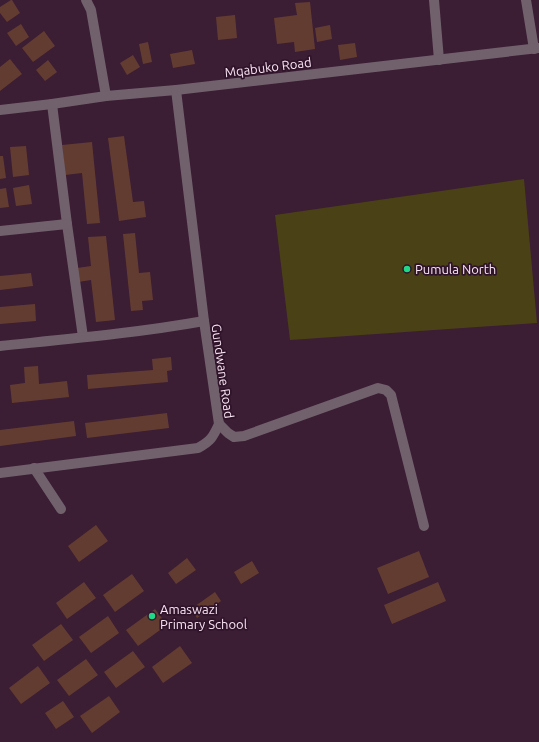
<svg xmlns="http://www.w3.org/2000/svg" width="539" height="742" font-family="Ubuntu,sans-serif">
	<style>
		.green { fill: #4a4117 }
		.building { fill: #633c31 }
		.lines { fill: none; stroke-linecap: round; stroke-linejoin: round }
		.minor { stroke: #70616c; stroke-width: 10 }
		.poi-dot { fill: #20d887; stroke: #30142a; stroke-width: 1.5 }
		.labels { text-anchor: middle; stroke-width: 3.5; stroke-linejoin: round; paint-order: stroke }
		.street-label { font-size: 13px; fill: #f9e5f3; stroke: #30142a }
		.poi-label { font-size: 13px; fill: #f9e5f3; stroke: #30142a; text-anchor: start }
	</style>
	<rect width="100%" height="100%" fill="#3b1d34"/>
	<!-- green -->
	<path class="green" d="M524 179 537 323 290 340 275 215Z"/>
	<!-- building -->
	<g class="building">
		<path d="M11 0H12L20 13 7 22 0 13V7Z"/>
		<path d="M310 2 315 49 295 52 294 42 277 44 274 18 297 15 295 3Z"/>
		<path d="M235 15 237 38 218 40 216 17Z"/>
		<path d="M21 24 29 37 16 46 7 33Z"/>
		<path d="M330 25 332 39 317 42 315 28Z"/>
		<path d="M44 31 55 46 33 62 22 48Z"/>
		<path d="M148 42 152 62 143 64 139 44Z"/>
		<path d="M355 43 357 57 340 60 338 45Z"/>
		<path d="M192 50 195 64 173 68 170 54Z"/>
		<path d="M133 55 140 67 127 75 120 63Z"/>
		<path d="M10 59 22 74 0 91V67Z"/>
		<path d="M48 60 57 72 45 81 36 70Z"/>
		<path d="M124 136 133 202 144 201 146 217 119 221 108 138Z"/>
		<path d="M92 142 100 223 87 224 82 173 65 175 62 145Z"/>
		<path d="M26 146 29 175 13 177 10 147Z"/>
		<path d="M0 156H3L6 178 0 179Z"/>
		<path d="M29 185 32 204 16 206 13 188Z"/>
		<path d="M6 188 9 207 0 208V189Z"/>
		<path d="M135 233 139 273 150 272 153 300 142 301 143 310 131 311 123 234Z"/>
		<path d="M106 236 115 320 96 322 91 280 78 282 77 268 91 266 88 237Z"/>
		<path d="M31 273 33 286 0 290V276Z"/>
		<path d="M35 304 36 321 0 324V307Z"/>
		<path d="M171 357 172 370 167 371 168 382 88 389 87 375 153 370 152 359Z"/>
		<path d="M38 366 39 384 67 381 69 397 12 403 10 385 25 383 24 367Z"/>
		<path d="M167 413 169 428 87 438 85 423Z"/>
		<path d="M74 421 76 436 0 446V430Z"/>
		<path d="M96 525 108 541 79 562 68 546Z"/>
		<path d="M419 551 429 577 388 594 377 568Z"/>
		<path d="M187 558 196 570 176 584 168 573Z"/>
		<path d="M252 561 259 573 241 584 234 572Z"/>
		<path d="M132 574 144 591 115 612 103 595Z"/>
		<path d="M84 582 96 598 67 619 56 603Z"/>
		<path d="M438 582 446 601 392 624 384 605Z"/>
		<path d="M215 592 221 601 197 618 191 609Z"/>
		<path d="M155 609 167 625 138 646 126 630Z"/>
		<path d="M108 616 119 633 91 653 79 637Z"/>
		<path d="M61 624 73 640 44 661 32 645Z"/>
		<path d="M180 646 192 663 163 683 152 667Z"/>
		<path d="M133 651 145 667 116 688 104 672Z"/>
		<path d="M86 659 98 675 69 696 57 680Z"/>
		<path d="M38 666 50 683 21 704 9 688Z"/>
		<path d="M109 696 120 712 92 733 80 716Z"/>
		<path d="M63 701 74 717 56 729 45 713Z"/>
	</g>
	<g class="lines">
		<!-- minor -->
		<g class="minor">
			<path d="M86 0 91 10 106 96"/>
			<path d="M434 0 439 60"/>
			<path d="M526 0 534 49"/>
			<path d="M52 104 67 224 83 337"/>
			<path d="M0 110 52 104 106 96 176 90 539 48"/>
			<path d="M0 231 67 224"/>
			<path d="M0 346C68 339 137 333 204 321"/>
			<path d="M219 424 228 433 234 437 244 436 378 388 386 390 391 395 424 526"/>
			<path d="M34 468 61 509"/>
			<path d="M0 473 198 448C211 441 213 437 219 424L204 321 176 90"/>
		</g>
	</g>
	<!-- markers -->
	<g class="poi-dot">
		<circle cx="407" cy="269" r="4"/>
		<circle cx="152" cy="616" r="4"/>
	</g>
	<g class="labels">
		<!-- street labels -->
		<g class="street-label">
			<text transform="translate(268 67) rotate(-7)" y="5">Mqabuko Road</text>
			<text transform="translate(223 371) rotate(82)" y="5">Gundwane Road</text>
		</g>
		<!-- poi labels -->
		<g class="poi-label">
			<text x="415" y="274">Pumula North</text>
			<text x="160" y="614">Amaswazi<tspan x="160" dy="15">Primary School</tspan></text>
		</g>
	</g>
</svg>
